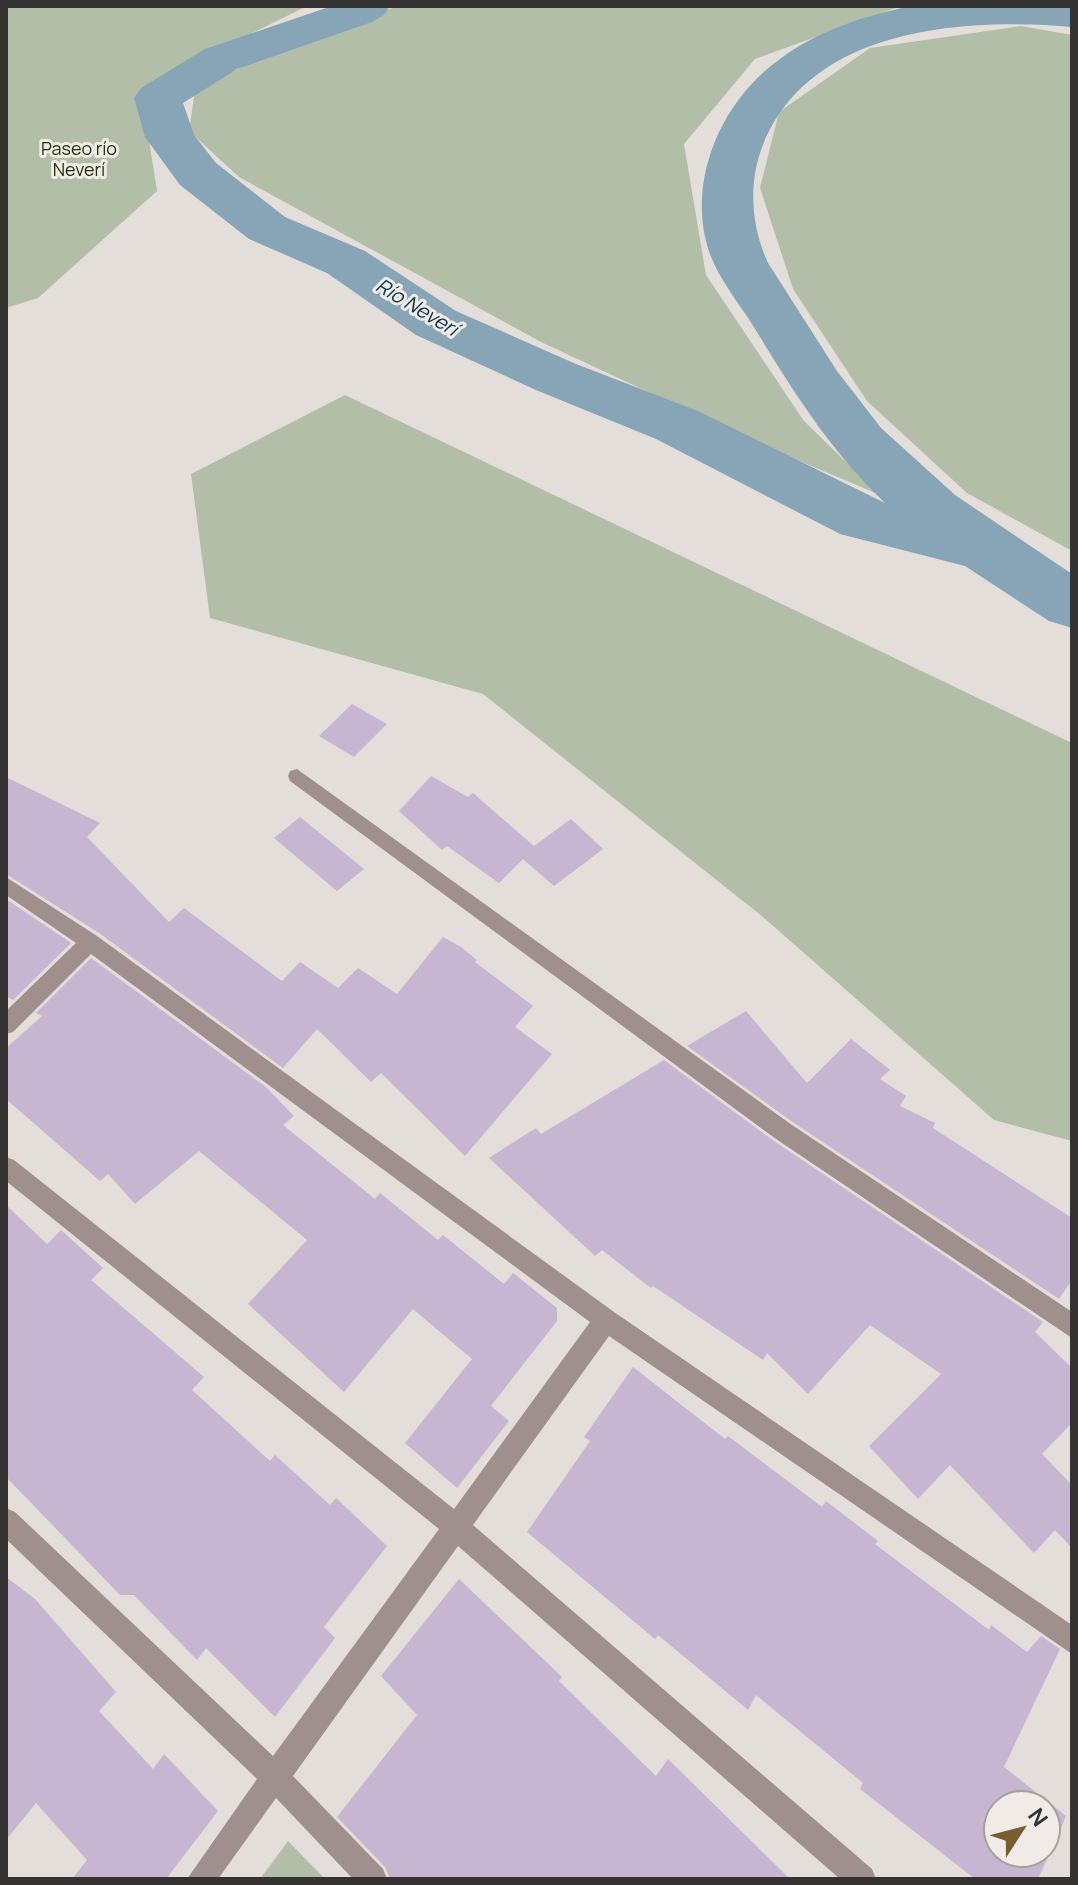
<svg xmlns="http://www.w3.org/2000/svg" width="1078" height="1885" font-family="Manrope,sans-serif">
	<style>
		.green { fill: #b3bea9 }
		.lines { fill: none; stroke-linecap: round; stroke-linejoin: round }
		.river { fill: #87a5b6; fill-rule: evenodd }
		.building { fill: #c7b6d1; fill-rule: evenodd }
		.minor { fill: #9f908e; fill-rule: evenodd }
		.labels { text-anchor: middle; stroke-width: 6; stroke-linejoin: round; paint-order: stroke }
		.far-park-label { font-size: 18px; fill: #22360a; stroke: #f0ebe6 }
		.far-water-label { font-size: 20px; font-style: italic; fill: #0a3449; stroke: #f0ebe6 }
	</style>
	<rect width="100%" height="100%" fill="#e3ded9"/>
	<!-- green -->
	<g class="green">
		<path d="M6 6H307L141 88 157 191 38 298 6 308Z"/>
		<path d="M398 6H901L755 59 684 144 706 275 804 421 880 495 764 446 541 342 239 177 189 131 195 90 274 51Z"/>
		<path d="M1021 26 1072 35V551L967 493 867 401 793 289 760 188 779 112 870 48Z"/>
		<path d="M345 395 1072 743V1141L994 1120 763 917 483 694 210 618 191 474Z"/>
		<path d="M288 1841 325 1879H260Z"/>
	</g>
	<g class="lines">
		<!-- river -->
		<path class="river" d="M332 6H390L384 15 372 22 237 69 183 103 194 135 216 163 285 217 365 251 456 311 576 364 698 411 885 503C828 448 793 391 752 324 736 299 715 274 707 245 688 177 723 99 780 59 816 32 865 15 908 7 926 4 945 6 963 6 999 6 1036 6 1072 6V27C962 17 805 28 761 150 748 187 752 228 768 263L837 371 881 428 955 495 1072 574V628L1049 621 965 566 840 534 656 439 536 390 416 335 327 273 249 239 180 185 145 137 134 98 141 88 205 49Z"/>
	</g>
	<!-- building -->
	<g class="building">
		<path d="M352 704 387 724 354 757 319 736Z"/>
		<path d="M431 776 468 797 473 793 534 846 571 819 603 849 554 886 523 859 499 883 447 846 442 850 399 811Z"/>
		<path d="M6 777 100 823 87 837 169 922 184 908 282 981 300 962 338 988 358 968 397 994 443 937 461 947 477 960 475 962 533 1006 515 1027 552 1054 465 1156 381 1073 371 1082 317 1029 283 1068 99 933 6 874Z"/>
		<path d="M300 817 364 869 337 891 274 838Z"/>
		<path d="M6 899 71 943 13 1000 6 996Z"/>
		<path d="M91 958 266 1087 294 1116 283 1125 375 1199 380 1193 438 1240 443 1235 504 1284 513 1273 557 1308V1321L491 1406 509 1421 457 1488 405 1443 472 1359 413 1309 344 1392 248 1304 307 1240 199 1151 135 1204 108 1174 100 1181 6 1099V1048L42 1016 36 1013Z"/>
		<path d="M746 1011 807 1083 851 1039 890 1070 880 1079 906 1096 900 1106 935 1123 933 1128 1072 1218V1280L1059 1299 794 1123 687 1046Z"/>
		<path d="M664 1060 774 1141 1043 1322 1035 1332 1072 1368V1423L1042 1454 1072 1485V1548L1055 1530 1034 1553 950 1465 918 1499 869 1446 941 1374 870 1325 808 1394 767 1353 763 1360 653 1286 651 1288 602 1250 595 1256 489 1158 536 1128 541 1134Z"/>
		<path d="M6 1205 47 1244 61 1230 103 1268 91 1280 204 1377 192 1390 270 1461 275 1455 330 1505 336 1498 387 1546 324 1627 335 1638 275 1717 206 1648 197 1660 134 1595H120L6 1477Z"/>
		<path d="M633 1367 725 1439 728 1436 822 1507 826 1501 878 1541 875 1544 989 1630 991 1625 1027 1652 1041 1636 1060 1649 1004 1767 1066 1816 1038 1879H975L860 1789 863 1783 756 1695 748 1710 658 1635 655 1639 527 1532 590 1441 584 1437ZM998 1805H1046V1853H998Z"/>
		<path d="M6 1577 35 1599 116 1692 99 1711 153 1769 164 1754 218 1811 166 1879H72L87 1860 36 1803 6 1840Z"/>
		<path d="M459 1579 562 1677 559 1681 656 1776 668 1759 790 1879H390L385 1867 337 1817 417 1715 381 1676Z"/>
	</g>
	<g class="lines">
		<!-- minor -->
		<g class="minor">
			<path d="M297 769 792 1125 1072 1312V1338L776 1139 290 781 288 776 290 771Z"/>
			<path d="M6 877 97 936 614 1312 1072 1625V1654L609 1336 473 1525 872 1869 876 1879H840L458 1546 293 1776 383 1869 387 1879H353L276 1798 218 1879H187L257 1779 6 1539V1508L15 1512 273 1756 439 1529 6 1181V1157L14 1160 454 1509 590 1322 91 954 13 1032 6 1034V1011L76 943 6 895Z"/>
		</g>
	</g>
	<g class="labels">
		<!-- far-park labels -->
		<g class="far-park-label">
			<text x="79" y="155">Paseo río<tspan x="79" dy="21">Neverí</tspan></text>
		</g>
		<!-- far-water labels -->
		<g class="far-water-label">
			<text transform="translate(417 307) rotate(31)" y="7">Río Neverí</text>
		</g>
	</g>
	<!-- border -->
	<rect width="1078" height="1885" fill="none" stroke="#353331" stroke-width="16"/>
	<!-- north arrow -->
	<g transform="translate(1022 1829) rotate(54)"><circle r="38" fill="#f0ebe6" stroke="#a5a19e" stroke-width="2"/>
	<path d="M0-6L14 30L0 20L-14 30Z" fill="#7a5c30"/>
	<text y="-12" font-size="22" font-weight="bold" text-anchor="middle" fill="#353331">N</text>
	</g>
</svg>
